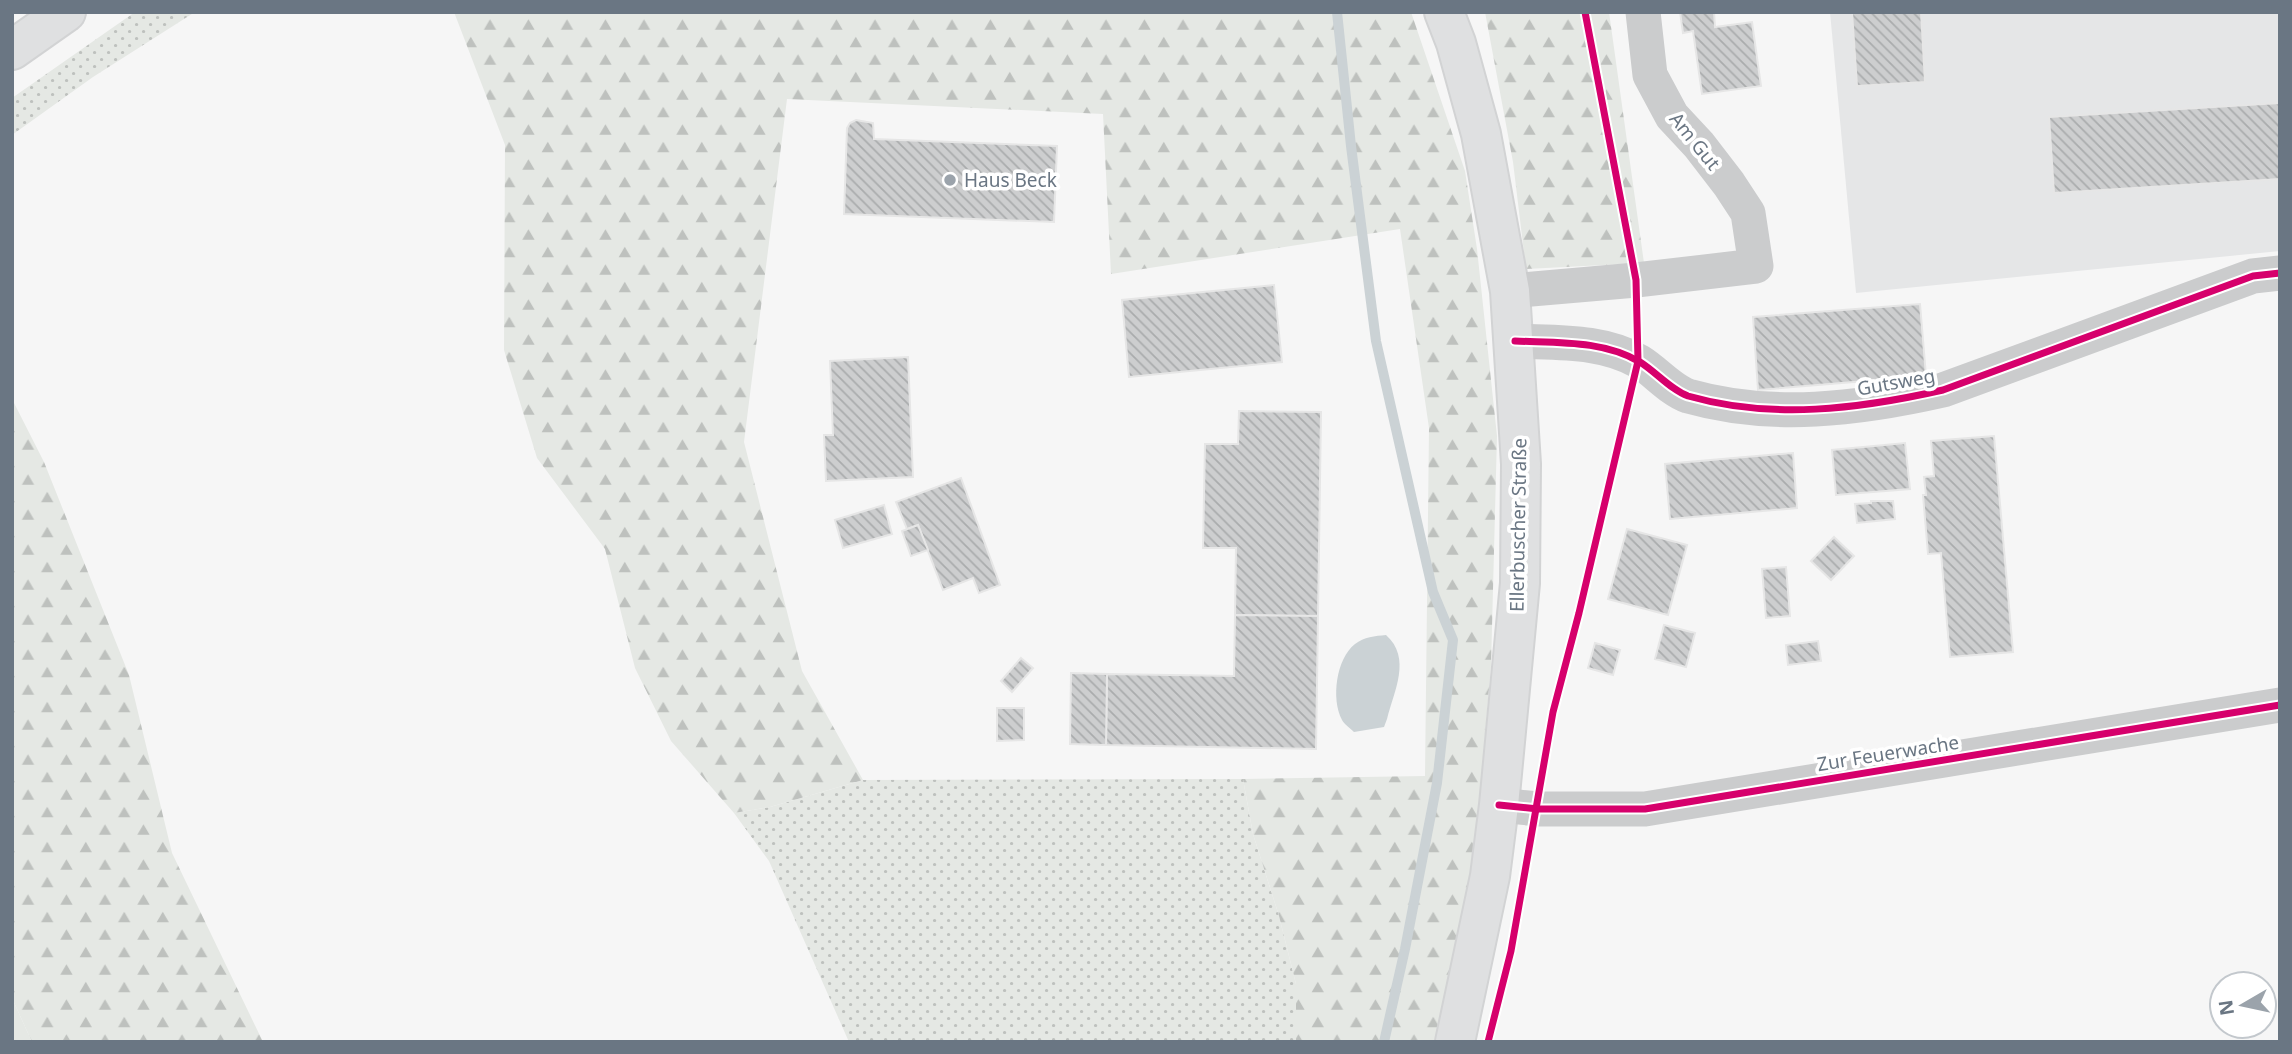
<svg xmlns="http://www.w3.org/2000/svg" width="2292" height="1054" font-family="'Noto Sans',sans-serif">
	<style>
		.built { fill: #e5e6e7 }
		.grass { fill: url(#grass-dots) }
		.forest { fill: url(#forest-firs) }
		.park { fill: #e5e8e4 }
		.water { fill: #cbd2d5 }
		.lines { fill: none; stroke-linecap: round; stroke-linejoin: round }
		.stream { stroke: #cbd2d5; stroke-width: 10 }
		.building { fill: url(#building-back-hatch); stroke: #e6e6e6; stroke-width: 2 }
		.secondary-casing { stroke: #d2d3d4; stroke-width: 42 }
		.street { stroke: #cbcccd; stroke-width: 35 }
		.secondary { stroke: #dfe0e1; stroke-width: 38 }
		.cycleway-casing { stroke: #fff; stroke-width: 11 }
		.cycleway { stroke: #d6006c; stroke-width: 7 }
		.poi-dot { fill: #9ba3ab; stroke: #fff; stroke-width: 2.5 }
		.labels { text-anchor: middle; stroke-width: 7; stroke-linejoin: round; paint-order: stroke }
		.street-label { font-size: 19px; fill: #6a7683; stroke: #fff }
		.poi-label { font-size: 19px; fill: #6a7683; stroke: #fff; text-anchor: start }
	</style>
	<defs>
		<pattern id="grass-dots" width="8" height="8" patternUnits="userSpaceOnUse" patternTransform="scale(1.75)"><rect width="8" height="8" fill="#e5e8e4"/><path d="M2 2h.1M6 6h.1" fill="none" stroke="#bec1be" stroke-width="1.8" stroke-linecap="round"/></pattern>
		<pattern id="forest-firs" width="22" height="20" patternUnits="userSpaceOnUse" patternTransform="scale(1.75)"><rect width="22" height="20" fill="#e5e8e4"/><path d="M5 1l3.5 6h-7zM16 11l3.5 6h-7z" fill="#bec1be"/></pattern>
		<pattern id="building-back-hatch" width="6" height="6" patternUnits="userSpaceOnUse" patternTransform="scale(1.75)"><rect width="6" height="6" fill="#cdcecf"/><path d="M-1 5l2 2M0 0l6 6M5-1l2 2" fill="none" stroke="#aaacad"/></pattern>
	</defs>
	<rect width="100%" height="100%" fill="#f6f6f6"/>
	<!-- built -->
	<path class="built" d="M1830 12H2280V251L1856 293Z"/>
	<!-- grass -->
	<g class="grass">
		<path d="M135 12H195L93 77 12 135V98Z"/>
		<path d="M1243 779 1253 834 1279 916 1296 984V1042H849L769 861 734 813 770 807 863 780Z"/>
	</g>
	<!-- forest -->
	<g class="forest">
		<path d="M454 12H1411L1465 171 1477 249 1497 436 1491 666 1476 838 1457 964 1435 1042H1296V984L1279 916 1253 834 1243 779 1425 776 1429 428 1400 229 1111 274 1103 114 787 99 744 442 802 671 863 780 770 807 734 813 671 741 635 668 605 549 537 458 504 350 505 145Z"/>
		<path d="M1485 12H1609L1644 263 1526 269 1513 162Z"/>
		<path d="M12 399 44 462 129 675 172 853 263 1042H32L12 998Z"/>
	</g>
	<!-- park -->
	<path class="park" d="M12 998 32 1042H12Z"/>
	<!-- water -->
	<path class="water" d="M1386 635C1412 658 1394 691 1387 719L1384 727 1354 732C1350 728 1344 724 1342 720 1331 699 1336 659 1355 644 1364 637 1375 636 1386 635Z"/>
	<g class="lines">
		<!-- stream -->
		<path class="stream" d="M1337 12 1351 146 1376 341 1433 592 1453 640 1437 783 1405 949 1384 1042"/>
	</g>
	<!-- building -->
	<g class="building">
		<path d="M1680 12H1714L1715 27 1752 22 1761 86 1702 94 1693 31 1683 33Z"/>
		<path d="M1852 12H1921L1925 82 1857 86Z"/>
		<path d="M2280 103V179L2054 193 2049 117Z"/>
		<path d="M856 120 873 123 874 139 1057 146 1054 222 844 214 847 128 850 123Z"/>
		<path d="M1274 285 1282 362 1129 377 1122 300Z"/>
		<path d="M1920 304 1926 376 1758 390 1753 317Z"/>
		<path d="M908 357 913 477 826 481 824 435H833L830 361Z"/>
		<path d="M1239 411 1321 412 1318 616 1235 615 1236 548H1203L1205 444H1238Z"/>
		<path d="M1994 436 2013 652 1950 657 1941 553 1928 554 1923 495H1926L1924 477 1934 476 1931 441Z"/>
		<path d="M1905 443 1910 489 1836 495 1832 450Z"/>
		<path d="M1793 453 1797 508 1670 519 1665 464Z"/>
		<path d="M961 478 1000 585 979 593 973 578 943 590 918 525 907 529 896 502Z"/>
		<path d="M1871 501H1893L1895 519 1857 523 1855 504 1871 503Z"/>
		<path d="M884 505 892 534 843 548 835 520Z"/>
		<path d="M918 525 928 550 911 556 902 531Z"/>
		<path d="M1627 529 1687 545 1668 615 1608 599Z"/>
		<path d="M1834 537 1854 556 1831 580 1811 561Z"/>
		<path d="M1786 567 1790 616 1766 618 1762 569Z"/>
		<path d="M1235 615 1318 616 1316 749 1106 745 1107 674 1234 676Z"/>
		<path d="M1664 625 1695 633 1686 667 1655 659Z"/>
		<path d="M1818 641 1821 661 1788 665 1786 645Z"/>
		<path d="M1595 643 1620 650 1613 675 1588 668Z"/>
		<path d="M1021 658 1033 668 1012 692 1001 681Z"/>
		<path d="M1071 673 1107 674 1106 745 1070 744Z"/>
		<path d="M997 708H1024V740L997 741Z"/>
	</g>
	<g class="lines">
		<!-- secondary casing -->
		<g class="secondary-casing">
			<g id="secondary">
				<path d="M1444 12 1456 43 1481 134 1510 291 1521 464 1520 583 1499 805 1490 876 1455 1042"/>
				<path d="M12 50 66 12"/>
			</g>
		</g>
		<!-- street -->
		<g class="street">
			<path d="M1510 291 1636 280 1756 266 1748 213 1729 184 1699 145 1672 116 1650 75 1643 12"/>
			<path d="M1515 341C1557 343 1603 340 1640 362 1656 372 1671 390 1688 396 1772 420 1859 409 1943 390L2253 276 2280 273"/>
			<path d="M1499 805 1538 809H1645L2280 705"/>
		</g>
		<!-- secondary -->
		<use href="#secondary" class="secondary"/>
		<!-- cycleway casing -->
		<g class="cycleway-casing">
			<g id="cycleway">
				<path d="M1515 341C1557 343 1603 340 1640 362 1656 372 1671 390 1688 396 1772 420 1859 409 1943 390L2253 276 2280 273"/>
				<path d="M1499 805 1538 809H1645L2280 705"/>
				<path d="M1488 1042 1511 951 1553 712 1579 613 1638 361 1636 280 1585 12"/>
			</g>
		</g>
		<!-- cycleway -->
		<use href="#cycleway" class="cycleway"/>
	</g>
	<!-- markers -->
	<circle class="poi-dot" cx="950" cy="180" r="7"/>
	<g class="labels">
		<!-- street labels -->
		<g class="street-label">
			<text transform="translate(1695 141) rotate(51)" y="7">Am Gut</text>
			<text transform="translate(1896 382) rotate(-10)" y="7">Gutsweg</text>
			<text transform="translate(1518 525) rotate(-89)" y="7">Ellerbuscher Straße</text>
			<text transform="translate(1888 753) rotate(-9)" y="7">Zur Feuerwache</text>
		</g>
		<!-- poi labels -->
		<g class="poi-label">
			<text x="964" y="187">Haus Beck</text>
		</g>
	</g>
	<!-- border -->
	<rect width="2292" height="1054" fill="none" stroke="#6a7683" stroke-width="28"/>
	<!-- north arrow -->
	<g transform="translate(2243 1005) rotate(261)"><circle r="33" fill="#ffffff" stroke="#c3c8cd" stroke-width="2"/>
	<path d="M0-5L12 26L0 18L-12 26Z" fill="#9ba3ab"/>
	<text y="-10" font-size="19" font-weight="bold" text-anchor="middle" fill="#6a7683">N</text>
	</g>
</svg>
